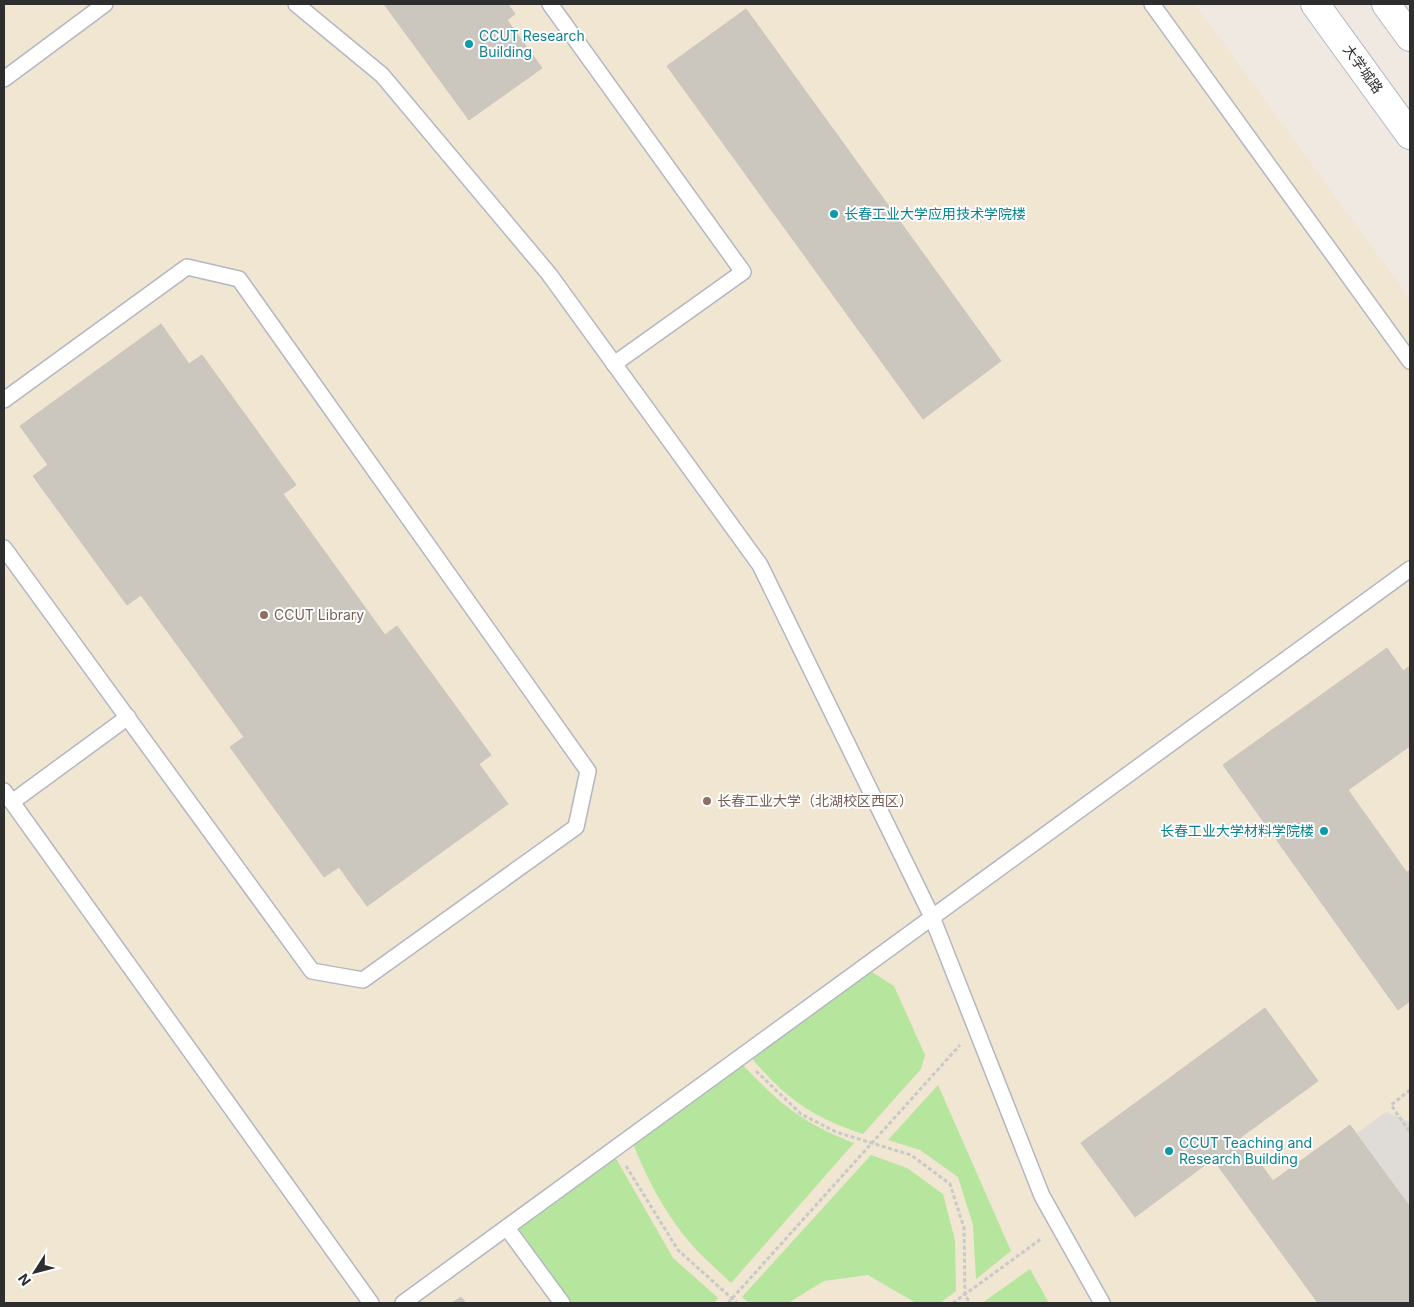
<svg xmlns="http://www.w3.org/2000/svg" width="1414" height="1307" font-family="Inter,'Noto Sans SC',sans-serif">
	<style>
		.education { fill: #f0e6d1 }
		.green { fill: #b6e59e }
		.plaza { fill: #dfdcd8 }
		.building { fill: #cbc7bf; stroke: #cbc5ba }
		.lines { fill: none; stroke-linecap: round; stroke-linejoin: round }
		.lane-casing { stroke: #b4b7c1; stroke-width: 18 }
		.secondary-casing { stroke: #b4b7c1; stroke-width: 30 }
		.path { stroke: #c9c9c9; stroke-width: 3; stroke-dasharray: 4 2.5; stroke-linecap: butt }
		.lane { stroke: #fff; stroke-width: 15 }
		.secondary { stroke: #fff; stroke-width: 28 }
		.culture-dot { fill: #0f9aa8; stroke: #fff; stroke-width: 2 }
		.education-dot { fill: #8d6e63; stroke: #fff; stroke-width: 2 }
		.labels { text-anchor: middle; stroke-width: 4; stroke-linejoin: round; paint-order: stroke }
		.culture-label { font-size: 14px; fill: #0d838f; stroke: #fff; text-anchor: start }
		.street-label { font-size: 14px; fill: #2e2e2e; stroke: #fff }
		.education-label { font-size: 14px; fill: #785e54; stroke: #fff; text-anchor: start }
	</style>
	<rect width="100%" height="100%" fill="#efe9e1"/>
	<!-- education -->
	<path class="education" d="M4 4H1195L1410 299V1303H4Z"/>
	<!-- green -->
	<g class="green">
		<path d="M872 972 894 986 925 1055 921 1069 863 1134C811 1117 784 1097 749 1055L861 975Z"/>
		<path d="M740 1062C779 1103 800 1122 854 1143L731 1283C718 1270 703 1258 692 1245 666 1215 645 1177 632 1140Z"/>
		<path d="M938 1085 1011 1251 976 1279 973 1225 958 1177 920 1150 888 1140Z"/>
		<path d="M614 1155 673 1258 718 1298 714 1303H572L516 1225Z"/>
		<path d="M871 1155 907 1168 943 1194 955 1240 956 1291 940 1303H916L868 1275 824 1281 788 1303H749L742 1297Z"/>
		<path d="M1030 1269 1049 1303H982Z"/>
	</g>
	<!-- plaza -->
	<path class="plaza" d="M1386 1112 1410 1122V1207L1357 1133Z"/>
	<!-- building -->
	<g class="building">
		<path d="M384 4H508L515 14 507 20 542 68 469 120Z"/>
		<path d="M746 9 1001 361 923 419 667 66Z"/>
		<path d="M161 324 189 364 202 355 296 485 283 494 385 635 397 626 491 755 479 764 508 804 367 906 339 867 324 877 230 747 244 737 141 595 127 605 33 476 48 465 20 426Z"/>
		<path d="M1387 648 1403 671 1410 666V746L1348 790 1410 877V1001L1398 1010 1223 765Z"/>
		<path d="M1265 1008 1318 1081 1241 1137 1273 1181 1350 1125 1410 1207V1303H1318L1213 1159 1135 1217 1081 1143Z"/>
		<path d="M461 1297 466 1303H452Z"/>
	</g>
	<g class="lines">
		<!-- lane casing -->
		<g class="lane-casing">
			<g id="lane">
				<path d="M296 4 382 75 549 274 760 565 932 917 1042 1196 1102 1303"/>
				<path d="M550 4 743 272 614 364"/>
				<path d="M1152 4 1410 361"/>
				<path d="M4 79 105 4"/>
				<path d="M4 400 187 267 239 279 588 771 576 827 363 980 312 971 4 548"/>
				<path d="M4 791 371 1303"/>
				<path d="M12 802 128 717"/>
				<path d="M507 1228 562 1303"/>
				<path d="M403 1303 1410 569"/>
			</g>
		</g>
		<!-- secondary casing -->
		<g class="secondary-casing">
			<g id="secondary">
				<path d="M1315 4 1410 135"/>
				<path d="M1386 4 1410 37"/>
			</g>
		</g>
		<!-- path -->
		<g class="path">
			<path d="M1407 872 1410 873"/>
			<path d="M756 1071 801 1114 836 1132 911 1155 950 1184 964 1228 965 1295 970 1303"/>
			<path d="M1410 1090 1391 1105 1410 1132"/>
			<path d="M626 1166 678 1250 737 1303"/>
			<path d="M728 1303 960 1045"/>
			<path d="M953 1303 1041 1239"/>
		</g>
		<!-- lane -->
		<use href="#lane" class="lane"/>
		<!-- secondary -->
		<use href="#secondary" class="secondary"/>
	</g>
	<!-- markers -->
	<g class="culture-dot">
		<circle cx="469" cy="44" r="5"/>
		<circle cx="834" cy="214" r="5"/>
		<circle cx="1324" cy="831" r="5"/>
		<circle cx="1169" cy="1151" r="5"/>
	</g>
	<g class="education-dot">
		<circle cx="264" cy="615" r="5"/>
		<circle cx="707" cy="801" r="5"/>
	</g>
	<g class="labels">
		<!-- culture labels -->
		<g class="culture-label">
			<text x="479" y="41">CCUT Research<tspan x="479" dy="16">Building</tspan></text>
			<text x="844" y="219">长春工业大学应用技术学院楼</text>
			<text x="1314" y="836" text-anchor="end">长春工业大学材料学院楼</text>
			<text x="1179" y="1148">CCUT Teaching and<tspan x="1179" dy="16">Research Building</tspan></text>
		</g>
		<!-- street labels -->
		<g class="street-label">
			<text transform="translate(1363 69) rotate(54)" y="5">大学城路</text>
		</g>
		<!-- education labels -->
		<g class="education-label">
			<text x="274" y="620">CCUT Library</text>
			<text x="717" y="806">长春工业大学（北湖校区西区）</text>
		</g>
	</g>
	<!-- border -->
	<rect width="1414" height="1307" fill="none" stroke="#2e2e2e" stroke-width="10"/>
	<!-- north arrow -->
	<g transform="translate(35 1272) rotate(234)" stroke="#ffffff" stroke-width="4" paint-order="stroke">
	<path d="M0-4L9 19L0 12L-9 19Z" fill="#2e2e2e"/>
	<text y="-8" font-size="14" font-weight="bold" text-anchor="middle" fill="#2e2e2e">N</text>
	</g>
</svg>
